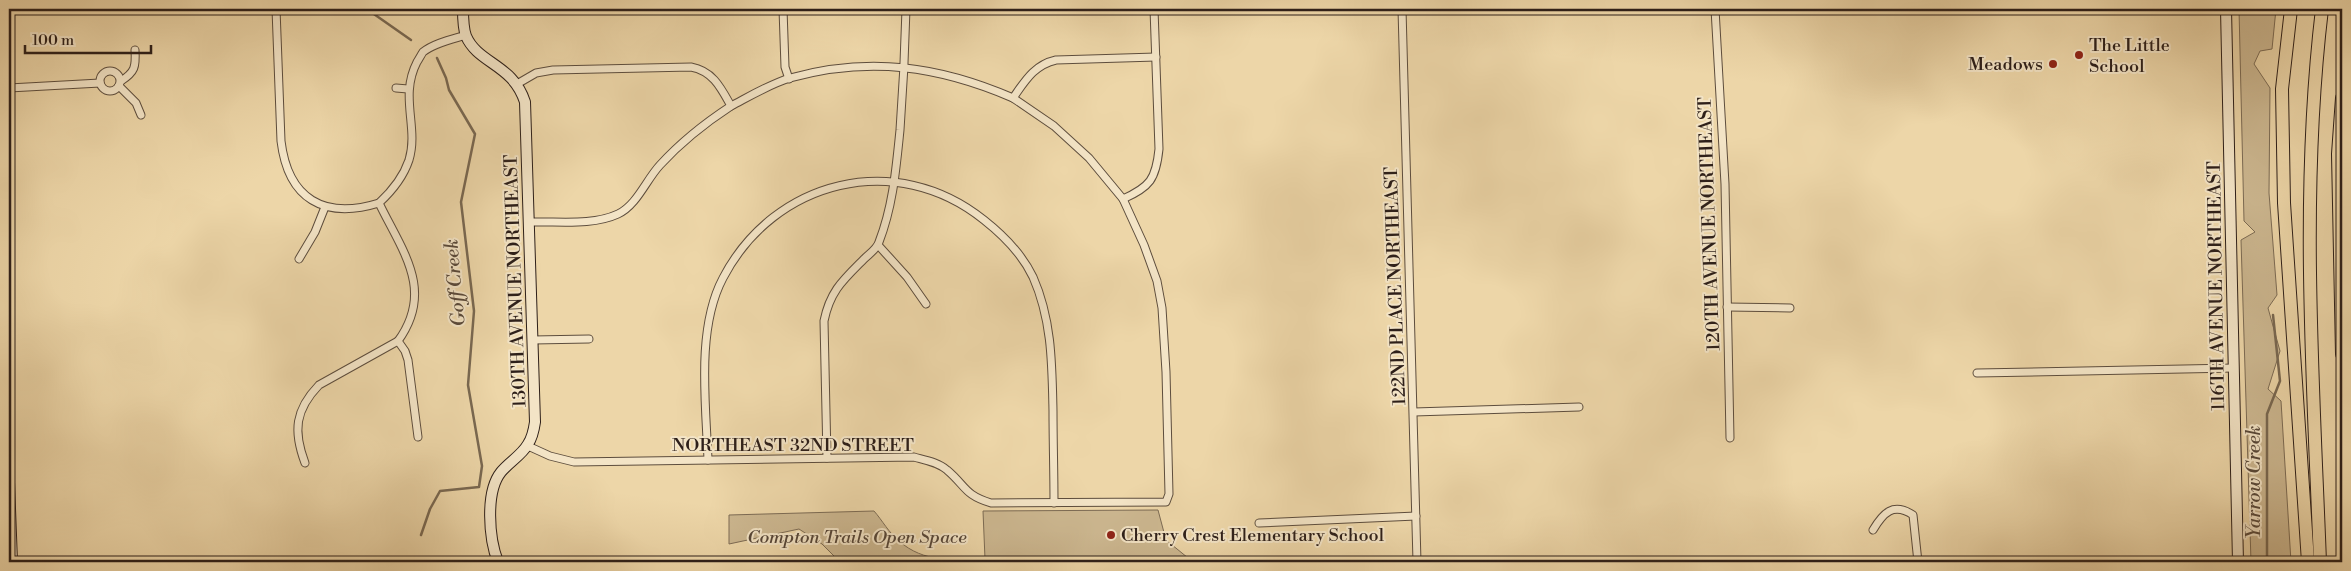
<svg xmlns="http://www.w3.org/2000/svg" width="2351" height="571" font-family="'Libre Bodoni',serif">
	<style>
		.green { fill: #ccb790; stroke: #7c6b54 }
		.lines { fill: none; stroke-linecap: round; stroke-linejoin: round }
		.stream { stroke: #796851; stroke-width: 2.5 }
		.street-casing { stroke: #5d4d3d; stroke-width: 9 }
		.secondary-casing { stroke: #2d1f19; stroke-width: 12 }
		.highway-casing { stroke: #2d1f19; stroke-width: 14 }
		.street { stroke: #f3e4c6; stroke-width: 7 }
		.secondary { stroke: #f3e4c6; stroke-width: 10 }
		.highway { stroke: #edd6a8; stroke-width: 12 }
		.poi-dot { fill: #8f2418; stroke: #f3e4c6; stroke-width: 2 }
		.labels { text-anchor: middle; stroke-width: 4; stroke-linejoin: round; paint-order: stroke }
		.poi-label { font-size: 18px; fill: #2d1f19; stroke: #f3e4c6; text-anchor: start }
		.street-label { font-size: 18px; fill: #2d1f19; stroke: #f3e4c6 }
		.park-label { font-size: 18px; font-style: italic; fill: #554537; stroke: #f3e4c6 }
		.water-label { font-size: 19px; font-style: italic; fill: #59493a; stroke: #f3e4c6 }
	</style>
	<rect width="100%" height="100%" fill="#edd6a8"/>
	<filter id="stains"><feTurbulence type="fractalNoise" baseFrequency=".004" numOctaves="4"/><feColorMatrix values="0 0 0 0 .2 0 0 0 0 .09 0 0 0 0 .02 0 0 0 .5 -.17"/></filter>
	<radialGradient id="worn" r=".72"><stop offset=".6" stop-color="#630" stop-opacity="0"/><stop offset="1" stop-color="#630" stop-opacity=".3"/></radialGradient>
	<!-- green -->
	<g class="green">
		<path d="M2239 9H2276L2272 49 2260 51 2254 64 2270 88 2269 193 2277 295 2268 308 2280 351 2268 389 2281 401 2291 562H2251L2241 240 2255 232 2244 221Z"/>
		<path d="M1158 510 1166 540 1193 562H840L822 544 799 529 729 544V515L874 511C882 520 889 533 899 541 924 563 953 560 985 559L983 511Z"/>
	</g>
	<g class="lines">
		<!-- stream -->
		<g class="stream">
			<path d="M370 9 371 12 411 40"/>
			<path d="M421 535 430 509 440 491 479 487 482 466 468 385 474 311 461 202 475 134 449 90 446 78 437 58"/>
			<path d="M2267 562V414L2280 381 2273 315"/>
		</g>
		<!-- street casing -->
		<g class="street-casing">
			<g id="street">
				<path d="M276 9 281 141C288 199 324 220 379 203"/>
				<path d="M783 9 785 67 789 79"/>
				<path d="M1402 9 1417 562"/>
				<path d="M1715 9 1725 184 1730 438"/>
				<circle cx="110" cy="81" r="10"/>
				<path d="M121 81C135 72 136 67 135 50"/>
				<path d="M517 84 536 73 553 70 691 67C713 71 721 88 731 106 750 96 770 84 790 78 869 56 939 66 1013 98 1025 81 1034 65 1056 60L1156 57"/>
				<path d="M119 86 136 103 141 115"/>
				<path d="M9 88 100 83"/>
				<path d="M396 88 408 89"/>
				<path d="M1123 199C1150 187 1156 179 1159 149L1154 9"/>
				<path d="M530 222C558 221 592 226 618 214 637 205 646 180 660 165 681 142 705 123 731 106"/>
				<path d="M878 245 907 277 926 304"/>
				<path d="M299 259 315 232 325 207"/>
				<path d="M1727 307 1790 308"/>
				<path d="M533 340 589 339"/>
				<path d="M1977 373 2234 368"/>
				<path d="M1414 412 1579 407"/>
				<path d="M418 437 408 360 405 351 398 341C435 290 402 251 379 203 392 191 403 178 409 160 419 127 399 97 417 62 419 59 421 55 423 52 434 43 453 39 466 35"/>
				<path d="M528 446 550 456 574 462 914 457C925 460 938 462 947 470 966 486 964 495 991 503L1166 502 1169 494 1166 372 1162 308 1157 281 1144 245 1123 199 1089 158 1054 126 1013 98"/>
				<path d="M827 458 824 321C830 291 843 280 864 259 869 254 877 249 879 242 893 206 896 169 900 130 903 90 905 50 906 9"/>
				<path d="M708 460C706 404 696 329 723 278 774 180 896 149 984 220 1003 235 1022 254 1033 277 1052 320 1052 364 1053 411 1053 441 1054 472 1054 503"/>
				<path d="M305 463C293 431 295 410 319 385L398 341"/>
				<path d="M1259 523 1416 516"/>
				<path d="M1873 530C1883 513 1893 502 1913 515L1918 562"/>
			</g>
		</g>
		<!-- secondary casing -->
		<g class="secondary-casing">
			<g id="secondary">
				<path d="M463 9C463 17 463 28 466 36 478 64 513 64 525 102L535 422C534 429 532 438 528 444 522 455 509 462 501 472 485 492 489 539 498 562"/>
				<path d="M2226 9 2238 562"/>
				<path d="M9 482 12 562"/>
			</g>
		</g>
		<!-- highway casing -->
		<g class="highway-casing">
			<g id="highway">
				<path d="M2291 9 2282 89 2284 203 2308 562"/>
				<path d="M2342 98 2338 154 2342 354"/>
				<path d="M2320 562C2313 378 2300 192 2322 9"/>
			</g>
		</g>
		<!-- street -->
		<use href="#street" class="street"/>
		<!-- secondary -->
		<use href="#secondary" class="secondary"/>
		<!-- highway -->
		<use href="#highway" class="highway"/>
	</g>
	<!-- markers -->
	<g class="poi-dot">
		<circle cx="2079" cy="55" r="5"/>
		<circle cx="2053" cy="64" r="5"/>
		<circle cx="1111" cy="535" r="5"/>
	</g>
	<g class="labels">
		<!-- poi labels -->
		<g class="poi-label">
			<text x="2089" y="51">The Little<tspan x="2089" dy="21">School</tspan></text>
			<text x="2043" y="70" text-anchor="end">Meadows</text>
			<text x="1121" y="541">Cherry Crest Elementary School</text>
		</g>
		<!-- street labels -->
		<g class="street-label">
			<text transform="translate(1709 224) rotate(-92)" y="6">120TH AVENUE NORTHEAST</text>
			<text transform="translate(515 281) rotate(-92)" y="6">130TH AVENUE NORTHEAST</text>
			<text transform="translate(1395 286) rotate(-92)" y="6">122ND PLACE NORTHEAST</text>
			<text transform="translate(2216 286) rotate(-91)" y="6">116TH AVENUE NORTHEAST</text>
			<text x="793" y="451">NORTHEAST 32ND STREET</text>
		</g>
		<!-- park labels -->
		<g class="park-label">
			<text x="857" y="543">Compton Trails Open Space</text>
		</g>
		<!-- water labels -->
		<g class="water-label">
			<text transform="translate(454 283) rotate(-95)" y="7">Goff Creek</text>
			<text transform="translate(2253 482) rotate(-90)" y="7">Yarrow Creek</text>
		</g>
	</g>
	<!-- margin -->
	<rect width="2351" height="571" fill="none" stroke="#edd6a8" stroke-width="30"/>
	<rect x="10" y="10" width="2331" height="551" fill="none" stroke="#2d1f19" stroke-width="2.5"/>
	<rect x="15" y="15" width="2321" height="541" fill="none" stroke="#2d1f19"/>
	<!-- scale -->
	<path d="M25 45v8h126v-8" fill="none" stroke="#2d1f19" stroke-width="2.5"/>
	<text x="32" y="45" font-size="15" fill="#2d1f19" stroke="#f3e4c6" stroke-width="4" paint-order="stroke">100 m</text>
	<rect width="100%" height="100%" filter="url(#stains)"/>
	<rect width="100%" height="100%" fill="url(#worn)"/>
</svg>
